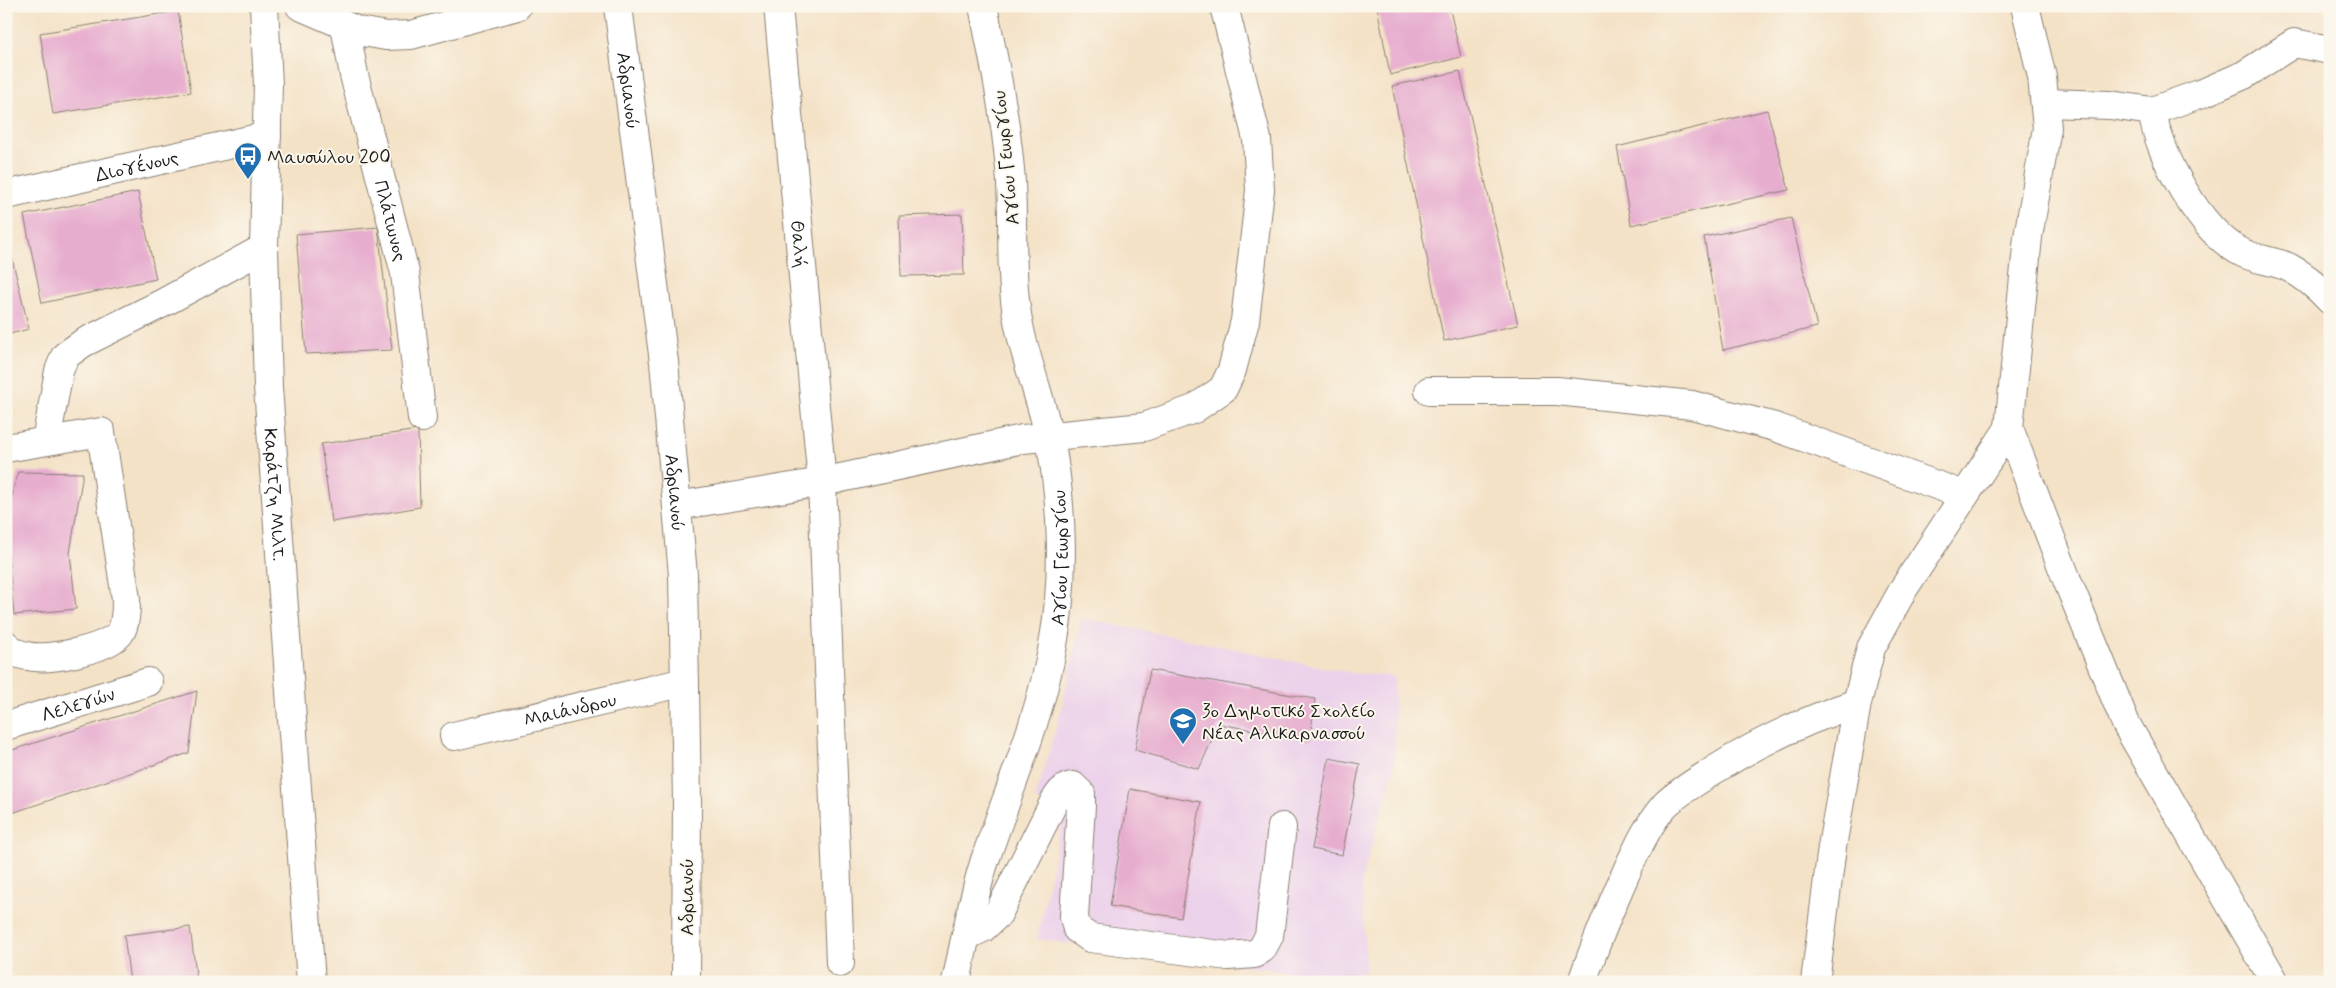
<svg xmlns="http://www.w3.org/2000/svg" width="2336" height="988" font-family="Mynerve,sans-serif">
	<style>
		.built { fill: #ecd1ea }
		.building { fill: #e7adcf }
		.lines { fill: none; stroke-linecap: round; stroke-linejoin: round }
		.minor-casing { stroke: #887f72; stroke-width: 30 }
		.minor { stroke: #fff; stroke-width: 28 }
		.labels { text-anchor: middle; stroke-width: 4; stroke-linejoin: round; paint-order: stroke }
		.street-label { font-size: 19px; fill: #1c1c1c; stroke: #fbf7ec }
		.poi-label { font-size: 19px; fill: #1c1c1c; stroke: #fbf7ec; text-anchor: start }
	</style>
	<rect width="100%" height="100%" fill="#fbf7ec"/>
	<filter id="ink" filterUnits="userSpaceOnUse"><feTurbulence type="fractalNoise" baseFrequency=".02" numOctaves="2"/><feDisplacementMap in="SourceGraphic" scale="10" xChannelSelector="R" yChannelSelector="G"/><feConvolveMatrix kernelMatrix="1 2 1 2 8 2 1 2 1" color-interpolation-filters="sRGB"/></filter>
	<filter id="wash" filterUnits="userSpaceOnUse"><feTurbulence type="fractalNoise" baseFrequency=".0096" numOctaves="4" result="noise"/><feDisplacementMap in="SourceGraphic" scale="20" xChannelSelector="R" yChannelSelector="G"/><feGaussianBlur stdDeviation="1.12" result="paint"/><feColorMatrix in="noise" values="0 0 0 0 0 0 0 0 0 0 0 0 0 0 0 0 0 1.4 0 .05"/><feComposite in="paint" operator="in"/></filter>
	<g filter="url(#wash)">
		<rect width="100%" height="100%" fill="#f4e2c7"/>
		<!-- built -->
		<path class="built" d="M1081 618 1352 673 1394 676 1395 742 1393 772 1362 879 1366 972 1335 978 1037 939 1064 809 1035 800 1062 708Z"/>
		<g id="blocks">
			<!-- building -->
			<g class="building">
				<path d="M1377 6H1449L1461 57 1390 75Z"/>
				<path d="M178 11 191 92 53 114 40 33Z"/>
				<path d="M1460 71 1518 325 1444 341 1392 86Z"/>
				<path d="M1767 110 1789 190 1631 225 1617 147Z"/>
				<path d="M138 192 156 279 42 303 24 215Z"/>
				<path d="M962 214 964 275 901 276 899 216Z"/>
				<path d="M1791 218 1817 327 1723 350 1704 237Z"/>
				<path d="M378 227 392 350 306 354 296 234Z"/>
				<path d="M6 233 29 329 6 335Z"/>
				<path d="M418 430 420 507 332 522 321 444Z"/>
				<path d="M18 472 83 473 70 553 76 609 14 615 8 555 6 554V519Z"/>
				<path d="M1150 670 1315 699 1310 740 1219 724 1199 769 1135 750Z"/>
				<path d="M197 691 189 753 6 815V752Z"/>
				<path d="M1329 758 1360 764 1342 855 1312 849Z"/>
				<path d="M1130 789 1201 802 1181 918 1110 906Z"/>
				<path d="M190 927 197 982H130L124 935Z"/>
			</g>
		</g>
	</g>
	<g filter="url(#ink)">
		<use href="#blocks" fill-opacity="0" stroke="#887f72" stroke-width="1"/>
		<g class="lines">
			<!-- minor casing -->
			<g class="minor-casing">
				<g id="minor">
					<path id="s1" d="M264 6 268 84 264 248 268 387 311 982"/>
					<path d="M300 6 358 31 386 36 411 35 517 6"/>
					<path id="s2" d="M618 6 664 362 683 575 687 802 686 982"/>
					<path id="s3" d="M778 6 822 482 840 963"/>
					<path d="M2025 6 2042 77 2047 128 2028 237 2009 428 2067 580 2126 724 2275 982"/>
					<path id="s4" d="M345 26 354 75 405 273 422 418"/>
					<path d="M2045 103 2110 105 2152 111C2159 156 2199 230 2241 252 2255 260 2273 260 2288 267 2304 275 2318 287 2330 300"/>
					<path d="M2152 111 2205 92 2244 75 2294 43 2330 50"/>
					<path id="s5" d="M6 195 267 136"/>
					<path d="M1429 391H1557L1692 405 1775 427 1964 495"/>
					<path d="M46 441 59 371 65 356 83 343 161 304 264 248"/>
					<path d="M6 448 101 432 126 599C126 609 126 624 120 633 106 650 48 661 27 656 19 655 12 651 6 645"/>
					<path d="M677 506 822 482 1023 439 1144 427 1194 409 1223 389 1232 370 1245 321 1260 190 1257 139 1224 6"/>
					<path id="s6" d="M6 726 148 682"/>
					<path id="s7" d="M454 736 685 682"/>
					<path d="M966 936 983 928 998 914 1054 802C1059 794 1063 787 1073 786L1081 794V806L1074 917 1077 929 1090 938 1228 956 1254 954 1262 949 1269 936 1282 827"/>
					<path id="s8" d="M956 982C965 941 972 900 985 860 1009 789 1040 719 1053 645 1065 581 1063 500 1049 436 1039 390 1020 347 1015 300 1010 257 1014 213 1010 169 1005 114 994 60 983 6"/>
					<path d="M1582 982C1596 942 1612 904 1629 866 1639 845 1650 821 1666 804 1681 790 1699 780 1716 769 1762 740 1805 720 1857 703"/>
					<path d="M1815 982 1832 847 1857 703 1871 648 1904 588 2009 428"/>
				</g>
			</g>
			<!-- minor -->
			<use href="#minor" class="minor"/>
		</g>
	</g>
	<!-- icons -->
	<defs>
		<g id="bus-pin" transform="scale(1.4375)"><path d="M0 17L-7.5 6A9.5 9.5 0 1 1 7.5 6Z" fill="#1f6fb2" stroke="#fbf7ec"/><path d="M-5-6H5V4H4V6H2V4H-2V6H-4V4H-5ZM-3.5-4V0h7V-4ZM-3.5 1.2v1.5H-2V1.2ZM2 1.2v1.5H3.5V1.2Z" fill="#fff"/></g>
		<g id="school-pin" transform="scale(1.4375)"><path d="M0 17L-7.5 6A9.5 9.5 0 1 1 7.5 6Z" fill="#1f6fb2" stroke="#fbf7ec"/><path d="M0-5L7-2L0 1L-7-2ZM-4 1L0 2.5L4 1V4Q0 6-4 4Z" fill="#fff"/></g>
	</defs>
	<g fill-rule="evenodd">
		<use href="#bus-pin" x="248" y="156"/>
		<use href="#school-pin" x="1183" y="721"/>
	</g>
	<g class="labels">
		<!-- street labels -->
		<g class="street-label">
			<text dy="7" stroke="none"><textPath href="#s2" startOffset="85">Αδριανού</textPath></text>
			<text transform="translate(1005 158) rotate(-96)" y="7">Αγίου Γεωργίου</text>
			<text dy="7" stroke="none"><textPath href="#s5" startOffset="134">Διογένους</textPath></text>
			<text dy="7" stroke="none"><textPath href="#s4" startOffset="200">Πλάτωνος</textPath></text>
			<text dy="7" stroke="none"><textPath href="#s3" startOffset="239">Θαλή</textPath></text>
			<text dy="7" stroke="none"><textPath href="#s2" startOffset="490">Αδριανού</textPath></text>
			<text dy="7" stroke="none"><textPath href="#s1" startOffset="489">Καράτζη Μιλτ.</textPath></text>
			<text dy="7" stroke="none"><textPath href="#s8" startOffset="439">Αγίου Γεωργίου</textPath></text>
			<text dy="7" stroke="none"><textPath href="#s6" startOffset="75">Λελεγών</textPath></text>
			<text dy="7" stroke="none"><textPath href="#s7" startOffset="119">Μαιάνδρου</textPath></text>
			<text transform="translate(686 897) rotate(-90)" y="7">Αδριανού</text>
		</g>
		<!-- poi labels -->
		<g class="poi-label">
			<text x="267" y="163">Μαυσώλου 200</text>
			<text x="1202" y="717">3ο Δημοτικό Σχολείο<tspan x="1202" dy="22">Νέας Αλικαρνασσού</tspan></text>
		</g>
	</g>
	<!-- margin -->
	<rect width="2336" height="988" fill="none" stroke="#fbf7ec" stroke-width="25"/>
</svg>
